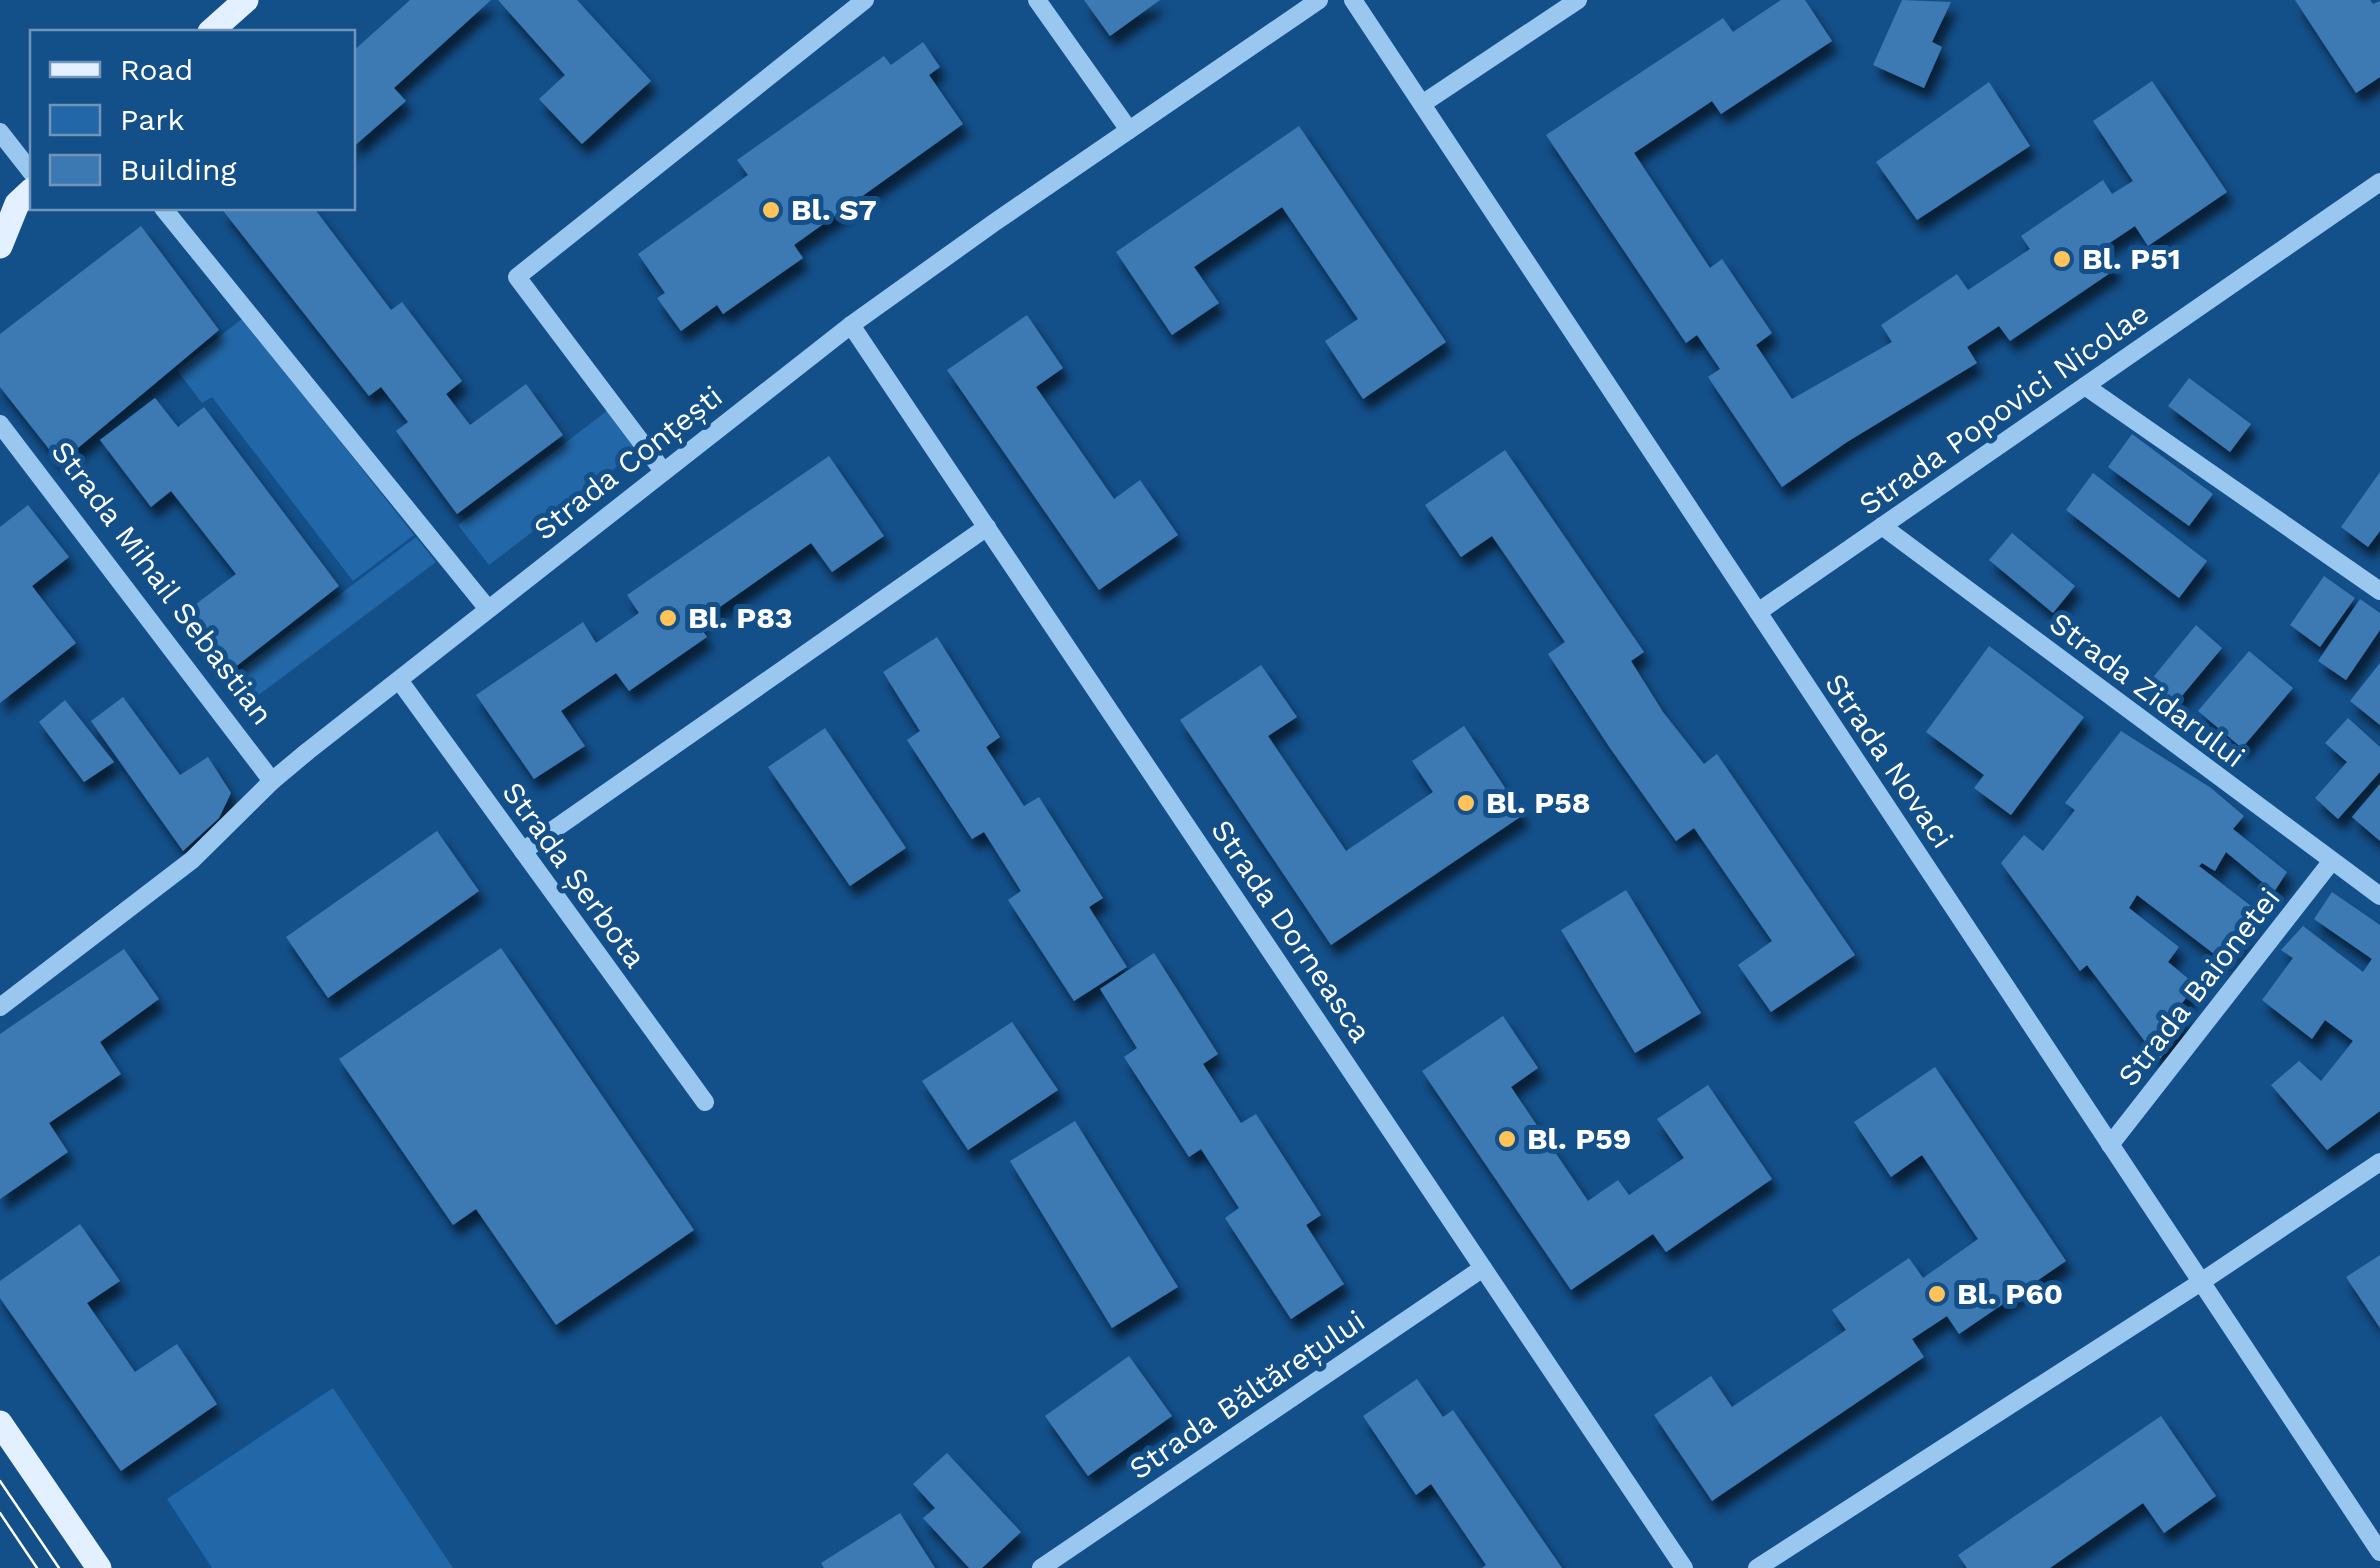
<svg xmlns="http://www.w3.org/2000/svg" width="2380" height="1568" font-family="'Work Sans',sans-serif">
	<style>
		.green { fill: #2267a7 }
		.building { fill: #3c79b3; filter: url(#shadow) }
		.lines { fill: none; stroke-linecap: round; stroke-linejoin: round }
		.minor { stroke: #9ac7f0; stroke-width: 18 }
		.major { stroke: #e3f0ff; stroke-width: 25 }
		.tram { stroke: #fff; stroke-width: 2.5 }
		.poi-dot { fill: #ffc359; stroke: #134f89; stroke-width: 4 }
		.labels { text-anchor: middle; stroke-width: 10; stroke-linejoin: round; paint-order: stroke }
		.poi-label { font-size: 30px; font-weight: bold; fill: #fff; stroke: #134f89; text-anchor: start }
		.street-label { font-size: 30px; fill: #fff; stroke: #134f89 }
	</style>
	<defs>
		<filter id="shadow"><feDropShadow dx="6" dy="11" stdDeviation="5" flood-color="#0009"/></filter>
	</defs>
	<rect width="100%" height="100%" fill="#134f89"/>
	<!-- green -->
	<g class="green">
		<path d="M243 318 414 535 353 581 212 397 202 403 177 370Z"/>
		<path d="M608 410 639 450 489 565 458 525Z"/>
		<path d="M416 537 436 562 252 700 234 674Z"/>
		<path d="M333 1388 453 1568H212L167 1499Z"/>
	</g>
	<!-- building -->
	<g class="building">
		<path d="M410 0H491L394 88 406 101 352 148V52Z"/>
		<path d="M498 0H577L651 81 582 144 539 99 565 75Z"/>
		<path d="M1084 0H1160L1110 36Z"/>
		<path d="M1781 0H1805L1832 41 1721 114 1712 101 1634 153 1710 268 1722 259 1772 333 1756 345 1792 399 1892 342 1881 325 1957 274 1968 290 2030 249 2021 236 2103 180 2112 194 2133 181 2093 121 2152 81 2227 192 2148 246 2135 226 2102 248 2116 269 2010 341 1999 326 1967 347 1977 363 1847 442 1782 487 1708 377 1720 369 1697 335 1686 343 1546 135 1723 18 1733 32Z"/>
		<path d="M1902 0 1951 2 1932 42 1942 47 1924 88 1873 65Z"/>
		<path d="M2295 0H2370L2373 4 2380 1V77L2356 93Z"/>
		<path d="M923 42 940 67 929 75 963 124 794 245 803 258 723 314 717 305 681 331 657 298 665 293 638 254 748 175 737 160 884 56 891 65Z"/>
		<path d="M1989 82 2030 146 1917 220 1876 162Z"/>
		<path d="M1299 126 1446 342 1363 399 1325 341 1358 319 1282 207 1194 267 1219 303 1172 335 1116 252Z"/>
		<path d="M221 208H314L391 310 402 302 462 381 446 394 470 425 526 384 563 435 457 514 396 431 408 422 381 387 369 396Z"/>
		<path d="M141 226 219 330 60 463 0 387V334Z"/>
		<path d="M1027 315 1063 368 1036 387 1114 499 1140 480 1178 535 1099 590 947 370Z"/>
		<path d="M2189 378 2251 424 2230 452 2168 406Z"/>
		<path d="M155 398 178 427 204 407 339 586 225 675 180 616 236 574 171 491 151 507 100 440Z"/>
		<path d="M2132 434 2213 494 2189 526 2108 467Z"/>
		<path d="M1505 450 1644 652 1631 661 1663 712 1704 764 1717 754 1855 955 1771 1012 1738 965 1772 941 1694 828 1676 841 1610 748 1548 654 1565 642 1492 536 1461 557 1425 505Z"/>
		<path d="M829 456 884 536 832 572 811 543 697 623 707 637 629 691 616 673 561 711 585 746 534 779 476 695 583 622 596 643 639 613 627 595Z"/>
		<path d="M2380 472V531L2368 547 2341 527Z"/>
		<path d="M2093 473 2207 561 2179 598 2066 510Z"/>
		<path d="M28 505 69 557 32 586 76 643 0 703V527Z"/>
		<path d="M2012 533 2075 586 2053 613 1989 560Z"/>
		<path d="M2324 576 2355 598 2320 647 2290 625Z"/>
		<path d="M2360 599 2380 613V630L2346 680 2318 661Z"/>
		<path d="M2196 625 2222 648 2176 703 2150 681Z"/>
		<path d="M937 637 1000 737 986 747 1024 806 1039 797 1103 898 1089 907 1127 967 1074 1001 1008 900 1021 891 984 832 972 839 907 740 920 731 883 672Z"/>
		<path d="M1989 646 2084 717 2011 815 1974 788 1984 775 1926 732Z"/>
		<path d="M2249 651 2293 688 2242 748 2198 711Z"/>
		<path d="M2380 663V725L2350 701Z"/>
		<path d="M1261 665 1297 717 1268 736 1346 851 1433 792 1412 761 1464 726 1523 815 1331 945 1180 720Z"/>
		<path d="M123 697 180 775 208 757 231 793 219 818 183 851 91 721Z"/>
		<path d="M65 700 114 762 84 782 39 722Z"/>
		<path d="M2348 718 2380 747V772L2338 819 2315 798 2347 762 2325 743Z"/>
		<path d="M825 728 906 848 850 886 768 767Z"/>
		<path d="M2121 731 2211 788 2244 816 2233 829 2287 872 2274 892 2226 852 2215 871 2202 863 2199 866 2255 909 2238 931 2244 936 2222 960 2137 895 2129 908 2179 947 2168 962 2196 985 2176 1011 2188 1023 2159 1060 2087 965 2080 971 2001 863 2024 835 2043 851 2075 810 2065 803Z"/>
		<path d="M2380 784V841L2352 817Z"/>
		<path d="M437 831 479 891 328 998 286 937Z"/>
		<path d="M1626 890 1701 1013 1635 1053 1561 930Z"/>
		<path d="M2332 892 2380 925V1111L2327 1150 2271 1085 2299 1061 2321 1081 2353 1041 2325 1020 2312 1039 2262 1000 2293 958 2281 950 2303 926 2363 972 2372 959 2314 919Z"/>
		<path d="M501 948 694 1230 556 1325 476 1209 453 1225 339 1059Z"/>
		<path d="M124 949 159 999 100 1042 121 1074 49 1123 68 1152 0 1199V1034Z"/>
		<path d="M1154 953 1218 1054 1203 1064 1241 1123 1256 1114 1321 1215 1306 1225 1344 1284 1291 1319 1225 1218 1239 1208 1201 1149 1189 1157 1124 1057 1137 1048 1100 989Z"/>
		<path d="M1503 1016 1538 1068 1511 1087 1588 1201 1618 1180 1629 1195 1684 1158 1657 1119 1708 1085 1772 1179 1666 1252 1653 1234 1571 1290 1422 1071Z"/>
		<path d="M1012 1022 1058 1090 968 1150 922 1081Z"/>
		<path d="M1935 1067 2066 1261 1959 1334 1947 1316 1912 1339 1924 1357 1712 1501 1654 1415 1711 1376 1732 1407 1846 1330 1832 1310 1909 1258 1923 1278 1978 1239 1922 1155 1891 1177 1854 1122Z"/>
		<path d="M1075 1121 1178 1287 1112 1328 1010 1161Z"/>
		<path d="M80 1224 120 1281 87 1303 135 1372 177 1344 217 1404 121 1471 0 1298V1281Z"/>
		<path d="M2380 1255V1328L2346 1277Z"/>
		<path d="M1129 1356 1172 1416 1088 1476 1045 1416Z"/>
		<path d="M1417 1379 1443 1417 1453 1410 1562 1568H1482L1486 1565 1431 1484 1416 1495 1363 1416Z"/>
		<path d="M2161 1416 2216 1496 2164 1533 2143 1503 2050 1568H1967L1958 1555Z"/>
		<path d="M947 1453 1021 1532 982 1568H969L923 1518 935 1508 913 1484Z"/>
		<path d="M900 1513 935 1568H824L821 1563Z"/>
	</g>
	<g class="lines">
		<!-- minor -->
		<g class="minor">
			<path d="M1037 0 1129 130"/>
			<path d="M1353 0 2380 1552"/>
			<path d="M1422 104 1578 0"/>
			<path d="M0 132 32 173"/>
			<path d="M163 208 488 609"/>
			<path d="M851 325 1684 1568"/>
			<path d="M2085 386 2380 591"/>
			<path d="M0 424 272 781"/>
			<path d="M663 471 517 277 865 0"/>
			<path d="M1882 526 2380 896"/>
			<path d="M1758 612 2380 182"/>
			<path d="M399 680 705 1102"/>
			<path d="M523 851 987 527"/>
			<path d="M0 1007 192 860 272 781 308 751 851 325 995 222 1319 0"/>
			<path d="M2110 1145 2331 862"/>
			<path d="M1041 1568 1483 1268"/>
			<path d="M1757 1568 2201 1282 2380 1162"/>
		</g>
		<!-- major -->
		<g class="major">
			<path d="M210 32 246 0"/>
			<path d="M0 246 17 204 32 190"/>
			<path d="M0 1423 99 1568"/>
		</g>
		<!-- tram -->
		<g class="tram">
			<path d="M0 1481 59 1568"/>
			<path d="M0 1513 37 1568"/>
		</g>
	</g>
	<!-- markers -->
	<g class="poi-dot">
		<circle cx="771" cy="210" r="10"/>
		<circle cx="2062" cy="259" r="10"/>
		<circle cx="668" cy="618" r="10"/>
		<circle cx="1466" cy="803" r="10"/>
		<circle cx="1507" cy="1139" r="10"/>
		<circle cx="1937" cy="1294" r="10"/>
	</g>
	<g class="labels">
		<!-- poi labels -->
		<g class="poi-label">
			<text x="791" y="220">Bl. S7</text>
			<text x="2082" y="269">Bl. P51</text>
			<text x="688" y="628">Bl. P83</text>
			<text x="1486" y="813">Bl. P58</text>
			<text x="1527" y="1149">Bl. P59</text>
			<text x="1957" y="1304">Bl. P60</text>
		</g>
		<!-- street labels -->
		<g class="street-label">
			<text transform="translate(2004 409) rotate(-35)" y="10">Strada Popovici Nicolae</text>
			<text transform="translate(628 463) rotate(-38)" y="10">Strada Conțești</text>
			<text transform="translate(162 583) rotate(53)" y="10">Strada Mihail Sebastian</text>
			<text transform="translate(2147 690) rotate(37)" y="10">Strada Zidarului</text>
			<text transform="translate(1889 761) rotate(56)" y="10">Strada Novaci</text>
			<text transform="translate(574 875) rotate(54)" y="10">Strada Șerbota</text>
			<text transform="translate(1291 931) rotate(56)" y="10">Strada Dorneasca</text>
			<text transform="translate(2199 987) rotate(-52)" y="10">Strada Baionetei</text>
			<text transform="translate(1247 1395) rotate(-34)" y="10">Strada Băltărețului</text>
		</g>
	</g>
	<!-- legend -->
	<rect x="30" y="30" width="325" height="180" fill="#134f89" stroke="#7195b8" stroke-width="2.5"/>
	<rect x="50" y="62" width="50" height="15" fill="#e3f0ff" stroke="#7195b8" stroke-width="2.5"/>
	<text x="120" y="80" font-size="30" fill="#ffffff">Road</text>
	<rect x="50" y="105" width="50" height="30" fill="#2267a7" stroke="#7195b8" stroke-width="2.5"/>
	<text x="120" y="130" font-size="30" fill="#ffffff">Park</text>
	<rect x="50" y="155" width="50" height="30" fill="#3c79b3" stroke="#7195b8" stroke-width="2.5"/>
	<text x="120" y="180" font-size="30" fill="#ffffff">Building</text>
</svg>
